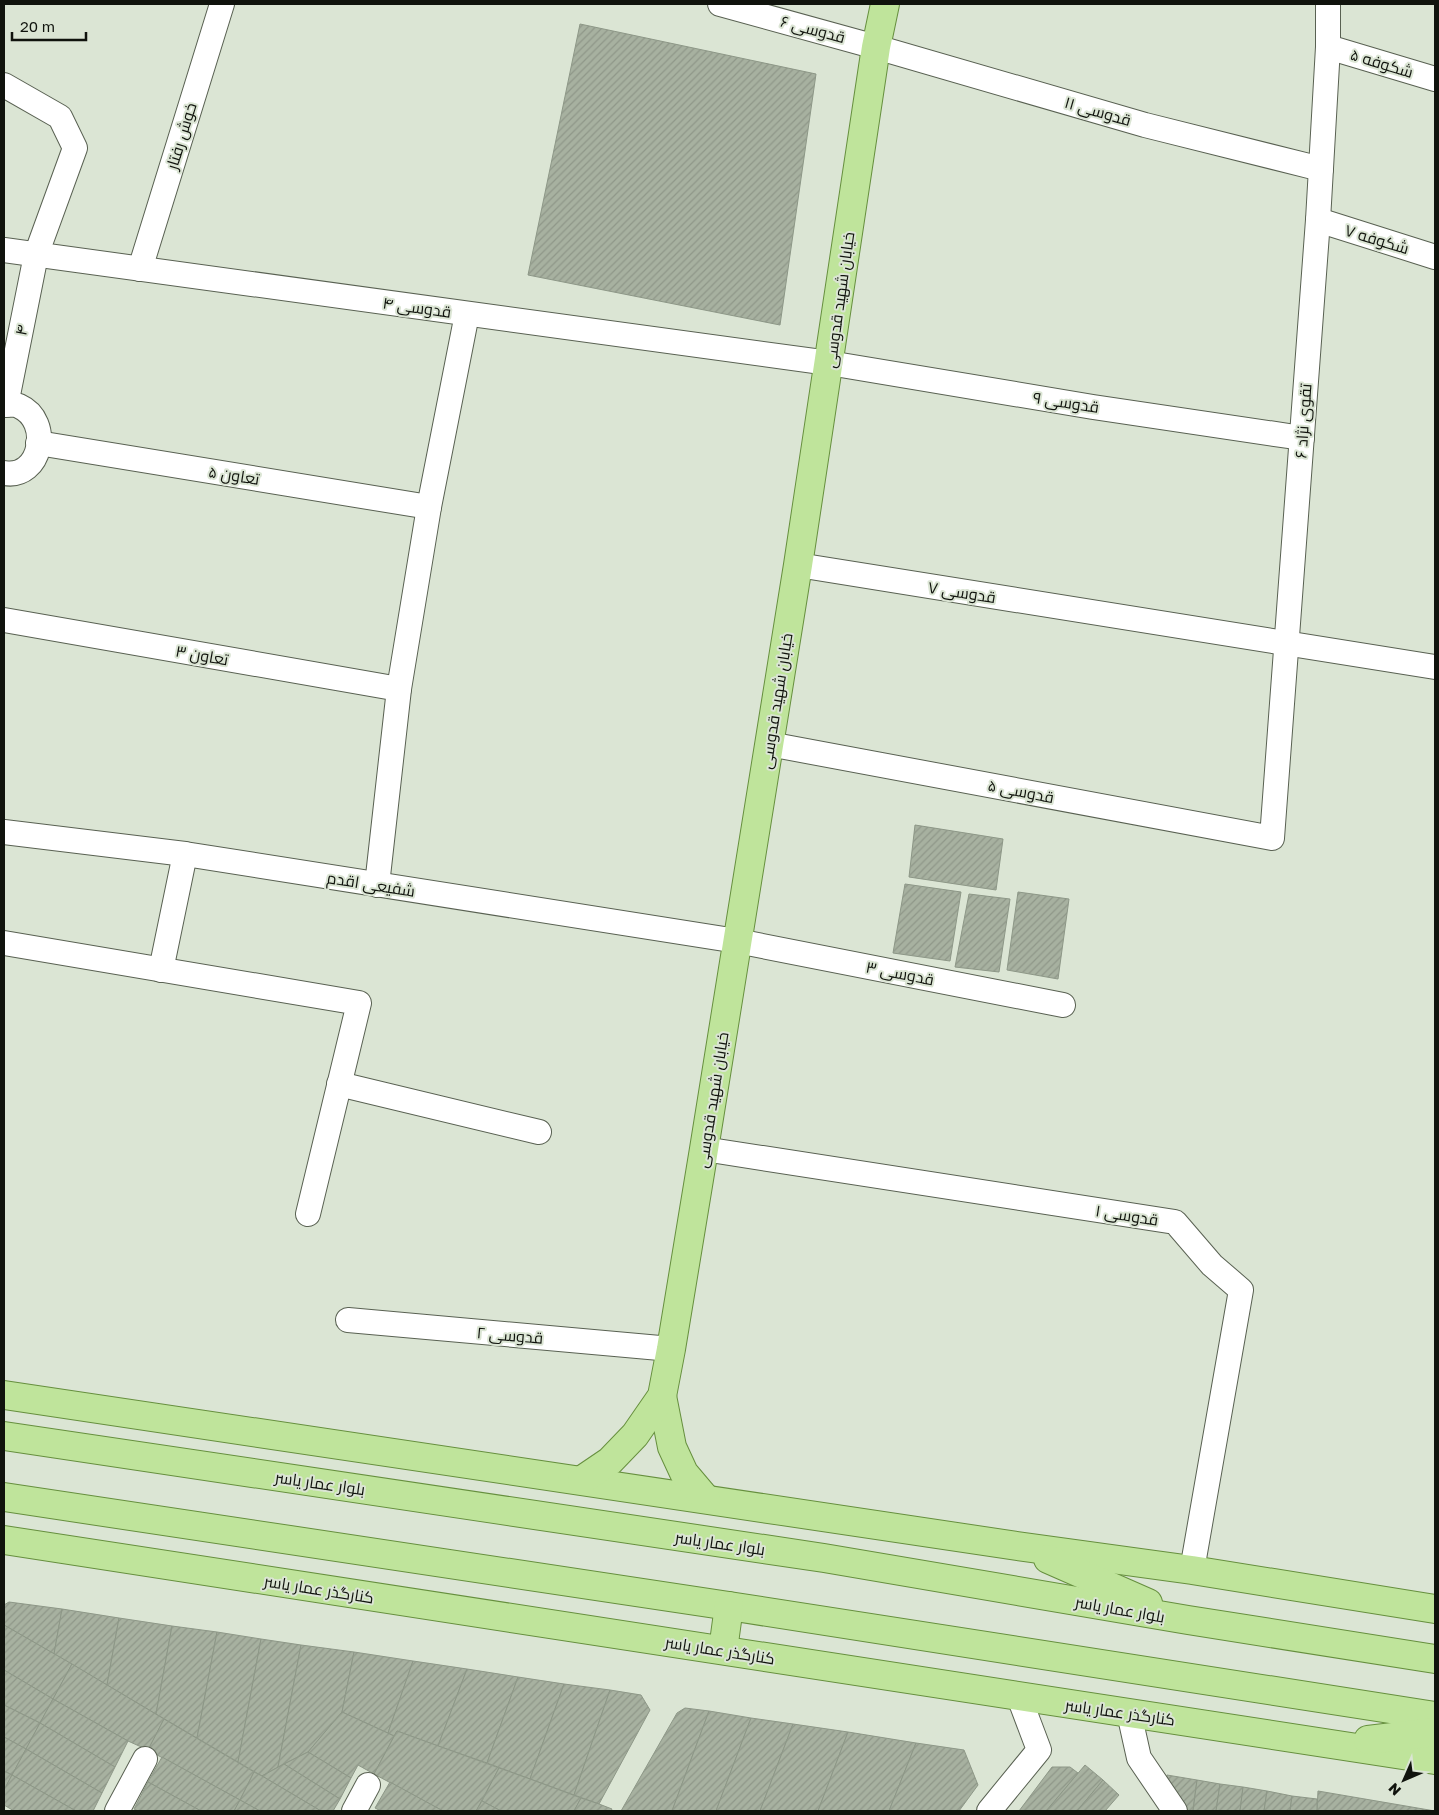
<svg xmlns="http://www.w3.org/2000/svg" width="1439" height="1815" font-family="'Golos Text',Cairo,sans-serif">
	<style>
		.building { fill: url(#building-hatch); stroke: #8d9787 }
		.lines { fill: none; stroke-linecap: round; stroke-linejoin: round }
		.minor-casing { stroke: #596152; stroke-width: 26 }
		.major-casing { stroke: #668f3e; stroke-width: 30 }
		.minor { stroke: #fff; stroke-width: 24 }
		.major { stroke: #bfe49b; stroke-width: 28 }
		.labels { text-anchor: middle; stroke-width: 4; stroke-linejoin: round; paint-order: stroke }
		.street-label { font-size: 16px; fill: #10130d; stroke: #dbe5d4 }
	</style>
	<defs>
		<pattern id="building-hatch" width="6" height="6" patternUnits="userSpaceOnUse" patternTransform="scale(1.25)"><rect width="6" height="6" fill="#a7b1a0"/><path d="M-1 1l2-2M0 6l6-6M5 7l2-2" fill="none" stroke="#8f9789"/></pattern>
	</defs>
	<rect width="100%" height="100%" fill="#dbe5d4"/>
	<!-- building -->
	<g class="building">
		<path d="M580 24 816 74 780 325 528 275Z"/>
		<path d="M915 825 1003 839 996 890 909 877Z"/>
		<path d="M905 884 961 892 950 961 893 953Z"/>
		<path d="M1018 892 1069 899 1058 979 1007 970Z"/>
		<path d="M969 894 1010 899 999 972 955 967Z"/>
		<path d="M9 1602 62 1609 54 1654 4 1625V1605Z"/>
		<path d="M62 1609 119 1618 107 1685 54 1654Z"/>
		<path d="M119 1618 172 1626 156 1714 107 1685Z"/>
		<path d="M4 1625 72 1664 53 1699 4 1670Z"/>
		<path d="M172 1626 217 1632 197 1738 156 1714Z"/>
		<path d="M217 1632 261 1639 238 1762 197 1738Z"/>
		<path d="M261 1639 301 1645 278 1767 262 1776 238 1762Z"/>
		<path d="M301 1645 354 1652 342 1712 308 1752 278 1767Z"/>
		<path d="M354 1652 413 1661 388 1733 342 1712Z"/>
		<path d="M413 1661 467 1669 438 1746 397 1731 394 1736 388 1733Z"/>
		<path d="M72 1664 164 1719 148 1750 128 1741 53 1699Z"/>
		<path d="M467 1669 518 1677 487 1763 438 1746Z"/>
		<path d="M4 1670 53 1699 40 1723 4 1705Z"/>
		<path d="M518 1677 564 1684 530 1779 487 1763Z"/>
		<path d="M564 1684 610 1690 574 1795 530 1779Z"/>
		<path d="M610 1690 641 1695 650 1710 599 1804 574 1795Z"/>
		<path d="M53 1699 128 1741 115 1767 40 1723Z"/>
		<path d="M4 1705 40 1723 26 1749 4 1737Z"/>
		<path d="M685 1708 709 1711 672 1811H621L677 1713Z"/>
		<path d="M709 1711 751 1718 716 1811H672Z"/>
		<path d="M342 1712 394 1736 374 1774 358 1765 351 1778 308 1752Z"/>
		<path d="M751 1718 793 1724 760 1811H716Z"/>
		<path d="M164 1719 254 1772 240 1800 148 1750Z"/>
		<path d="M40 1723 115 1767 102 1793 26 1749Z"/>
		<path d="M793 1724 848 1732 818 1811H760Z"/>
		<path d="M397 1731 499 1768 476 1811H443L374 1774Z"/>
		<path d="M848 1732 916 1743 889 1811H818Z"/>
		<path d="M4 1737 26 1749 12 1775 4 1771Z"/>
		<path d="M916 1743 964 1750 978 1785 959 1811H889Z"/>
		<path d="M26 1749 102 1793 93 1811H76L12 1775Z"/>
		<path d="M308 1752 351 1778 340 1799 284 1764Z"/>
		<path d="M162 1757 240 1800 234 1811H201L148 1782Z"/>
		<path d="M284 1764 340 1799 333 1811H321L262 1776Z"/>
		<path d="M1085 1765 1103 1780 1077 1811H1046Z"/>
		<path d="M1052 1767H1070L1078 1773 1046 1811H1019Z"/>
		<path d="M499 1768 530 1779 581 1798 574 1811H501L482 1801Z"/>
		<path d="M4 1771 12 1775 4 1790Z"/>
		<path d="M254 1772 262 1776 321 1811H260L240 1800Z"/>
		<path d="M12 1775 76 1811H14L4 1805V1790Z"/>
		<path d="M1167 1775 1197 1780 1193 1811H1182L1167 1788Z"/>
		<path d="M1103 1780 1119 1795 1105 1811H1077Z"/>
		<path d="M1197 1780 1220 1784 1216 1811H1193Z"/>
		<path d="M148 1782 201 1811H138L134 1809Z"/>
		<path d="M390 1782 443 1811H381L375 1808Z"/>
		<path d="M1220 1784 1243 1787 1240 1811H1216Z"/>
		<path d="M1243 1787 1267 1791 1264 1811H1240Z"/>
		<path d="M1267 1791 1292 1796 1290 1811H1264Z"/>
		<path d="M1318 1791 1435 1811H1317Z"/>
		<path d="M1292 1796 1317 1799V1811H1290Z"/>
		<path d="M581 1798 599 1804 612 1809 611 1811H574Z"/>
		<path d="M240 1800 260 1811H234Z"/>
		<path d="M482 1801 501 1811H476Z"/>
	</g>
	<g class="lines">
		<!-- minor casing -->
		<g class="minor-casing">
			<g id="minor">
				<path d="M720 4 876 47 1145 125 1321 169"/>
				<path d="M1328 47 1435 79"/>
				<path d="M4 85 60 117 75 148 36 255 6 405"/>
				<path d="M1318 220 1435 257"/>
				<path d="M4 250 829 363 1093 407 1302 438"/>
				<path d="M140 269 222 4"/>
				<path d="M4 405C9 405 15 404 19 406 53 421 41 480 4 473"/>
				<path d="M38 443 429 507"/>
				<path d="M798 565 1435 667"/>
				<path d="M4 620 399 689"/>
				<path d="M769 744 1272 838 1318 220 1328 47V4"/>
				<path d="M4 832 185 854 737 941 1063 1005"/>
				<path d="M377 885 399 689 429 507 467 314"/>
				<path d="M4 943 359 1003 308 1214"/>
				<path d="M161 970 185 854"/>
				<path d="M339 1084 539 1132"/>
				<path d="M704 1149 1175 1222 1212 1265 1241 1290 1192 1570"/>
				<path d="M348 1320 671 1349"/>
				<path d="M1129 1713 1139 1758 1175 1811"/>
				<path d="M117 1811 145 1759"/>
				<path d="M354 1811 368 1785"/>
				<path d="M989 1811 1039 1750 1019 1697"/>
			</g>
		</g>
		<!-- major casing -->
		<g class="major-casing">
			<g id="major">
				<path d="M4 1395 1017 1546 1192 1570 1435 1609"/>
				<path d="M662 1396 672 1447 684 1473 706 1499"/>
				<path d="M4 1436 824 1558 1188 1620 1435 1659"/>
				<path d="M582 1480 610 1461 635 1435 662 1396 671 1349 704 1149 798 565 876 47 885 4"/>
				<path d="M4 1497 729 1606 1435 1716"/>
				<path d="M4 1540 1435 1760"/>
				<path d="M1048 1559 1148 1603"/>
				<path d="M723 1650 729 1606"/>
				<path d="M1368 1740 1435 1732"/>
			</g>
		</g>
		<!-- minor -->
		<use href="#minor" class="minor"/>
		<!-- major -->
		<use href="#major" class="major"/>
	</g>
	<g class="labels">
		<!-- street labels -->
		<g class="street-label">
			<text transform="translate(813 29) rotate(15)" y="6">قدوسی ۶</text>
			<text transform="translate(1382 63) rotate(17)" y="6">شکوفه ۵</text>
			<text transform="translate(1098 111) rotate(16)" y="6">قدوسی ۱۱</text>
			<text transform="translate(181 136) rotate(-73)" y="6">خوش رفتار</text>
			<text transform="translate(1377 239) rotate(17)" y="6">شکوفه ۷</text>
			<text transform="translate(839 300) rotate(-82)" y="6">خیابان شهید قدوسی</text>
			<text transform="translate(417 307) rotate(8)" y="6">قدوسی ۴</text>
			<text transform="translate(21 330) rotate(-79)" y="6">۴</text>
			<text transform="translate(1066 402) rotate(9)" y="6">قدوسی ۹</text>
			<text transform="translate(1303 421) rotate(-86)" y="6">تقوی نژاد ۶</text>
			<text transform="translate(234 475) rotate(9)" y="6">تعاون ۵</text>
			<text transform="translate(962 592) rotate(9)" y="6">قدوسی ۷</text>
			<text transform="translate(202 655) rotate(10)" y="6">تعاون ۳</text>
			<text transform="translate(776 701) rotate(-81)" y="6">خیابان شهید قدوسی</text>
			<text transform="translate(1021 791) rotate(11)" y="6">قدوسی ۵</text>
			<text transform="translate(371 884) rotate(9)" y="6">شفیعی اقدم</text>
			<text transform="translate(900 973) rotate(11)" y="6">قدوسی ۳</text>
			<text transform="translate(712 1100) rotate(-81)" y="6">خیابان شهید قدوسی</text>
			<text transform="translate(1127 1215) rotate(9)" y="6">قدوسی ۱</text>
			<text transform="translate(510 1335) rotate(5)" y="6">قدوسی ۲</text>
			<text transform="translate(320 1483) rotate(8)" y="6">بلوار عمار یاسر</text>
			<text transform="translate(720 1543) rotate(8)" y="6">بلوار عمار یاسر</text>
			<text transform="translate(319 1589) rotate(9)" y="6">کنارگذر عمار یاسر</text>
			<text transform="translate(1120 1609) rotate(10)" y="6">بلوار عمار یاسر</text>
			<text transform="translate(720 1650) rotate(9)" y="6">کنارگذر عمار یاسر</text>
			<text transform="translate(1120 1712) rotate(8)" y="6">کنارگذر عمار یاسر</text>
		</g>
	</g>
	<!-- border -->
	<rect width="1439" height="1815" fill="none" stroke="#10130d" stroke-width="10"/>
	<!-- north arrow -->
	<g transform="translate(1404 1780) rotate(225)" stroke="#dbe5d4" stroke-width="4" paint-order="stroke">
	<path d="M0-4L9 19L0 12L-9 19Z" fill="#10130d"/>
	<text y="-8" font-size="14" font-weight="bold" text-anchor="middle" fill="#10130d">N</text>
	</g>
	<!-- scale -->
	<path d="M12 32v8h74v-8" fill="none" stroke="#10130d" stroke-width="2.5"/>
	<text x="20" y="32" font-size="15" fill="#10130d" stroke="#dbe5d4" stroke-width="4" paint-order="stroke">20 m</text>
</svg>
